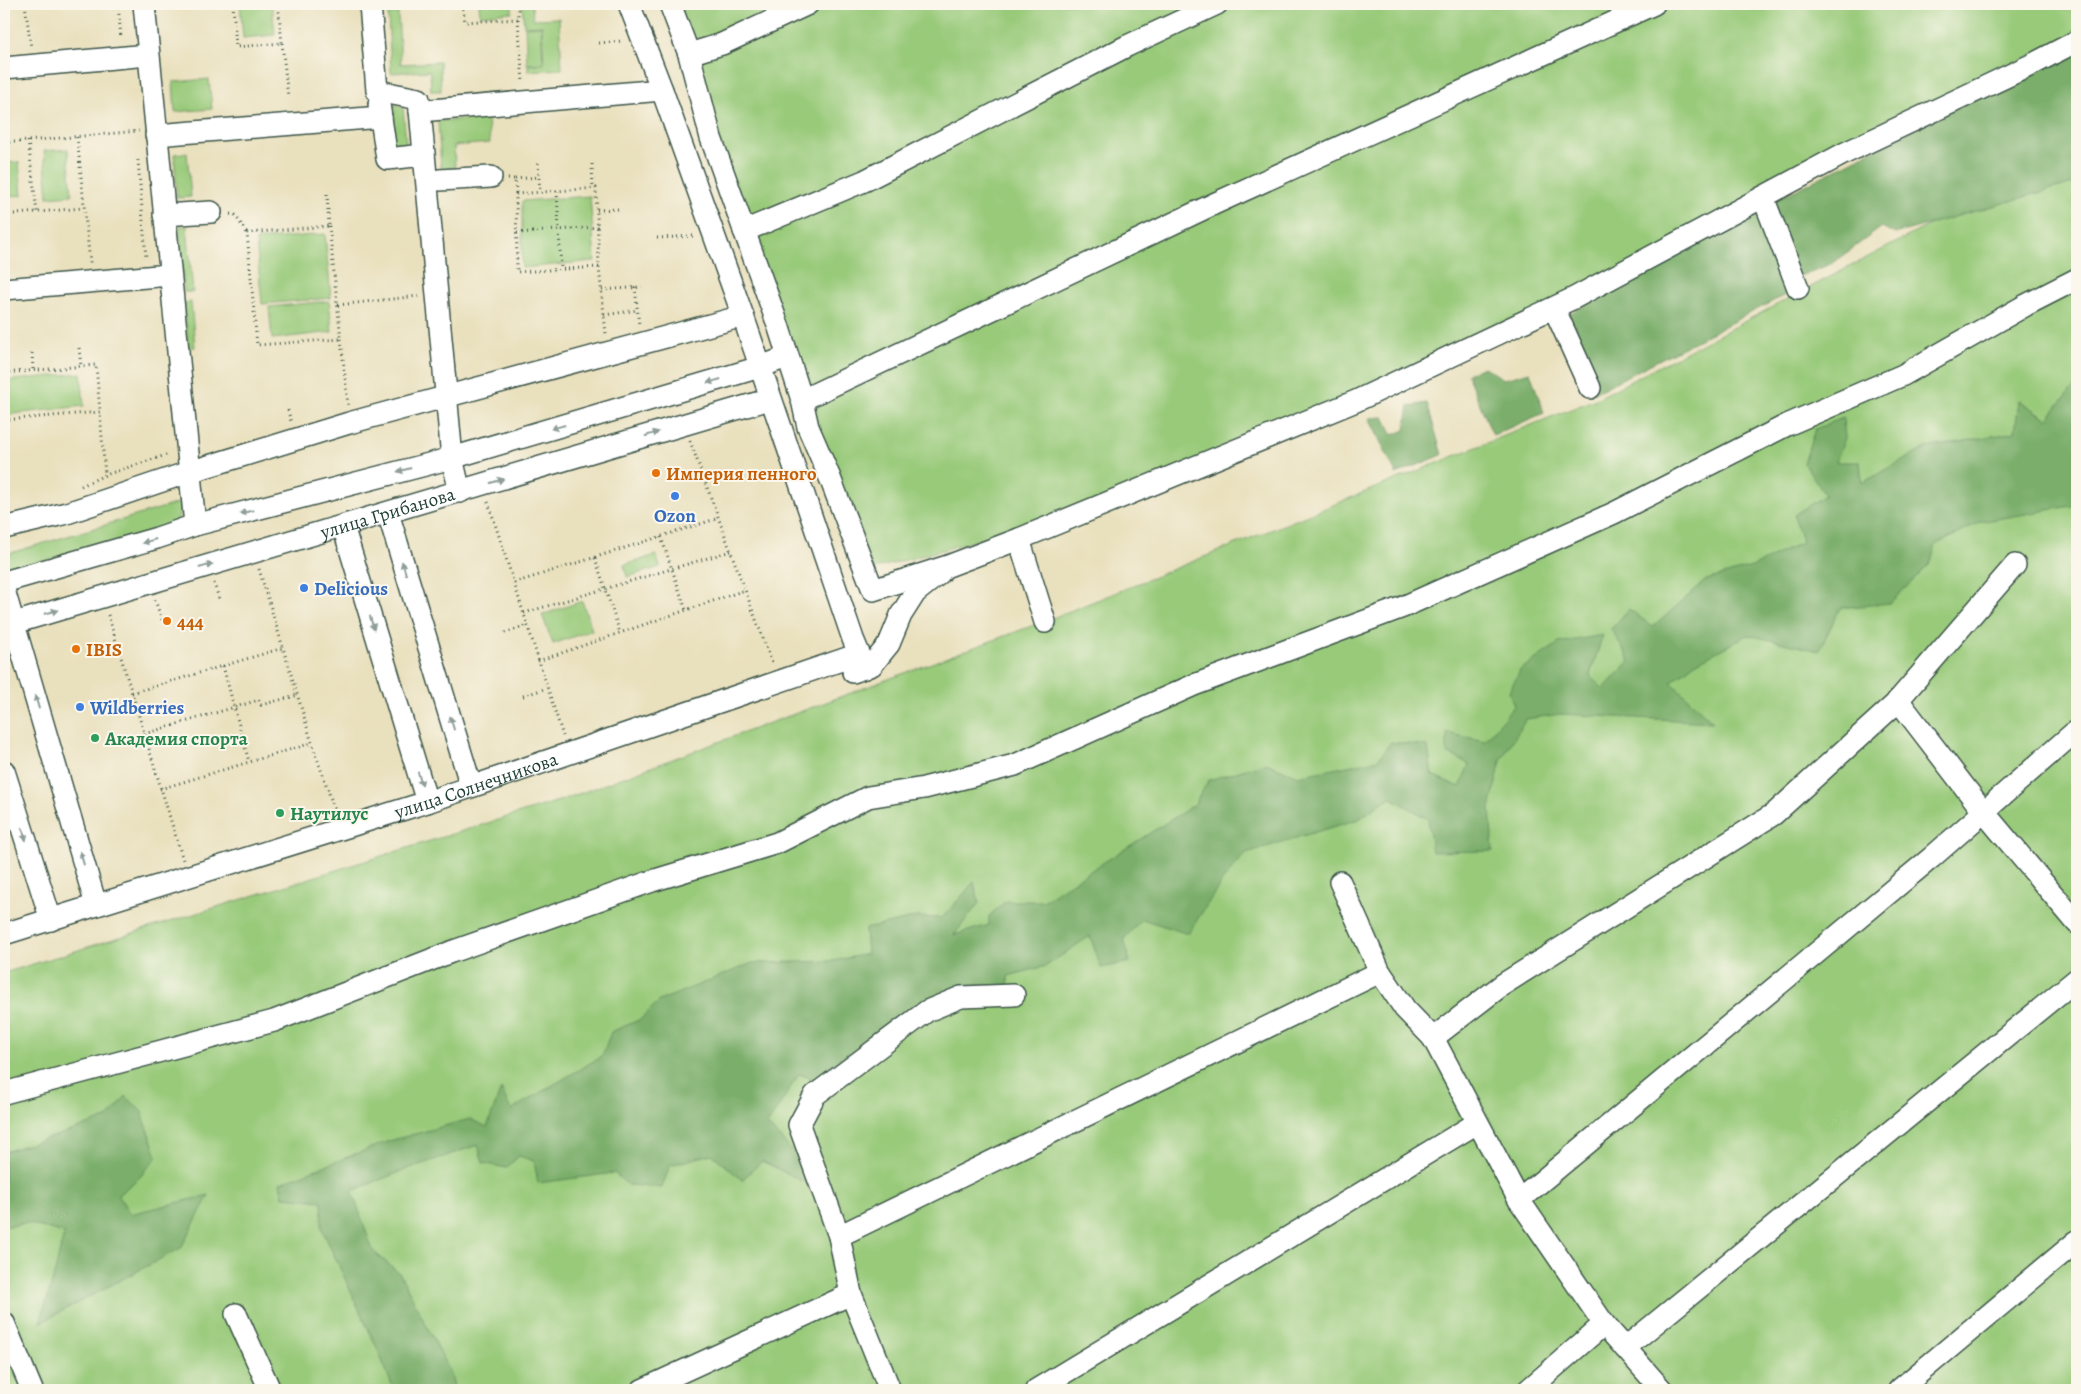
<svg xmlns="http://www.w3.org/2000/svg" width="2081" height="1394" font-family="Alegreya,serif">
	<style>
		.green { fill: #99ca7a; stroke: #5c8457 }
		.forest { fill: #7aae6a; stroke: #4c764f }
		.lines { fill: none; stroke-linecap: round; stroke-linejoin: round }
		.minor-casing { stroke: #3d5549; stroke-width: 24 }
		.path { stroke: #3d5549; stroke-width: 3; stroke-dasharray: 1 4; stroke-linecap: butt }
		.minor { stroke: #fff; stroke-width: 21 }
		.oneway { fill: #8f9e9a }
		.food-dot { fill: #e8710a; stroke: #fbf7ec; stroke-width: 2 }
		.shop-dot { fill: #3f7fe0; stroke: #fbf7ec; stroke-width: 2 }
		.leisure-dot { fill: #2e9e5b; stroke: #fbf7ec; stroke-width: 2 }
		.labels { text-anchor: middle; stroke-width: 4; stroke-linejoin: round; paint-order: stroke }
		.food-label { font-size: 19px; font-weight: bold; fill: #c56008; stroke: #fbf7ec; text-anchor: start }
		.street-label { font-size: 19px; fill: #1f3d34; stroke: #fbf7ec }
		.shop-label { font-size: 19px; font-weight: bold; fill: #366cbe; stroke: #fbf7ec; text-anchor: start }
		.leisure-label { font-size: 19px; font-weight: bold; fill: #27864d; stroke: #fbf7ec; text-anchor: start }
	</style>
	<rect width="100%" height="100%" fill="#fbf7ec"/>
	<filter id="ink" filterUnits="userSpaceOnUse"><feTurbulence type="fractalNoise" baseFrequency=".02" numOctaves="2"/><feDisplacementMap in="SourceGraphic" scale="10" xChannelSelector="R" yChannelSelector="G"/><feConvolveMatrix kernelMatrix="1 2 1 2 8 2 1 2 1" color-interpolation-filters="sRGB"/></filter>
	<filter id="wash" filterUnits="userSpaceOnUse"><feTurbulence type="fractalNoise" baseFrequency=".0096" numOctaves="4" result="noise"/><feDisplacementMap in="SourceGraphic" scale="20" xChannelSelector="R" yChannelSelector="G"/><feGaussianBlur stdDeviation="1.12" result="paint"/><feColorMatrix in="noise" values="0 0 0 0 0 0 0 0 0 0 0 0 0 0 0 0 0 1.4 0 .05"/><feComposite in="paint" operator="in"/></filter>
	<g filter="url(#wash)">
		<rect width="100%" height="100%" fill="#e9e0bd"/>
		<!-- green -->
		<g class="green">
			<path d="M240 4H272L275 35 243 38Z"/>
			<path d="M479 4H512V12L480 15Z"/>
			<path d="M522 4H532L533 19 559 18 562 69 528 71V65L544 64 542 25 524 26Z"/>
			<path d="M672 4H2077V37L1573 295 1353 397 1058 518 870 570 814 425Z"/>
			<path d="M398 13 401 64 440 62 441 91H431L430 71 391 73 388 14Z"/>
			<path d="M541 26 543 63 527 64 525 27Z"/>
			<path d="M209 79 212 109 175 112 173 82Z"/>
			<path d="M394 104 403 108 406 143 399 147 390 144 386 109Z"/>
			<path d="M488 118 490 143 454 146 455 168 441 169 438 121Z"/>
			<path d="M2077 148V1390H4V973L562 800 1045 621 1596 399Z"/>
			<path d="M68 149 72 195 48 197 44 151Z"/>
			<path d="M187 153 191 197 177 198 174 154Z"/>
			<path d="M19 162 22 195 4 197V163Z"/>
			<path d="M590 196 595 261 522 268V201Z"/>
			<path d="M179 226H187L193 292H184Z"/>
			<path d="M325 234 331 298 262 304 256 240Z"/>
			<path d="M329 301 332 332 272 339 269 307Z"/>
			<path d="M191 302 195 347 188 348 184 303Z"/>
			<path d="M81 373 84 406 4 415V381Z"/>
			<path d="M182 502 178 519 167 528 4 576V555Z"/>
			<path d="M656 555 660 567 627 577 624 565Z"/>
			<path d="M582 601 592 630 553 644 542 615Z"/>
		</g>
		<!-- forest -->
		<g class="forest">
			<path d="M2077 46V182L1895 234 1882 227 1831 264 1789 280V293L1596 392 1563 317 1780 198Z"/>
			<path d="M1484 367 1504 379 1530 372 1544 413 1493 435 1467 374Z"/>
			<path d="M2077 385V505L1980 522 1936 545 1930 564 1890 603 1840 608 1819 651 1748 635 1695 663 1671 682 1713 722 1560 714 1526 719 1501 760 1490 809 1493 851 1432 852 1428 819 1390 797 1359 819 1246 853 1223 880 1188 934 1142 919 1124 939 1130 962 1101 968 1090 936 1046 966 1008 976 1009 989 959 991 820 1081 799 1074 767 1125 807 1165 806 1183 762 1161 742 1180 712 1154 670 1165 662 1188 628 1185 614 1173 538 1183 534 1161 519 1156 506 1168 483 1163 478 1145 410 1168 352 1191 373 1251 400 1274 450 1371 455 1390H394L377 1348 322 1229V1201L283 1197 280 1183 389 1141 470 1119 487 1127 501 1089 511 1110 602 1056 611 1032 641 1019 659 1001 752 963 832 961 867 954 865 929 917 917 942 918 974 882 979 903 954 935 989 925V916L1006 901H1043L1194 805 1209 780 1266 763 1298 776 1378 760 1391 742 1428 746 1432 775 1460 787 1469 764 1447 753V733L1485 741 1514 706 1509 692 1520 670 1559 643 1603 635 1590 675 1603 689 1630 661 1611 629 1629 609 1653 627 1706 580 1752 567 1802 542 1794 515 1825 495 1804 463 1815 429 1843 418 1845 438 1836 462H1860L1862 483 1926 448 2015 432 2019 400 2048 419 2065 397Z"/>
			<path d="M1427 403 1442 455 1396 474 1369 418 1384 417 1393 435 1405 430 1409 406Z"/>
			<path d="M126 1096 142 1112 157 1157 139 1178 118 1195 130 1214 209 1195 181 1248 40 1323 55 1272 64 1233 26 1223 4 1227V1152L71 1131 109 1117Z"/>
		</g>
	</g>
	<g filter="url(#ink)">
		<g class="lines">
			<!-- minor casing -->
			<g class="minor-casing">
				<g id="minor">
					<path d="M144 4 195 525"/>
					<path d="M370 4 377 91 419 99 452 458 460 492"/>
					<path d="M629 4 662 90 743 316"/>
					<path d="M670 4 689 54 711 138 778 325 802 400"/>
					<path d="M1654 4 1216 203 802 400 808 427 830 478 873 590 948 566 1019 539 1356 401 1574 298 1845 153 2035 63 2077 41"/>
					<path d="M689 54 722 44 808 4"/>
					<path d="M4 68 148 55"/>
					<path d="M379 104 387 159 424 155"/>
					<path d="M420 111 662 90"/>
					<path d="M156 135 381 117"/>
					<path d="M439 180 491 177"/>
					<path d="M1763 197 1798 288"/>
					<path d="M164 215 211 212"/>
					<path d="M744 231 864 181 1127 46 1217 4"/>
					<path d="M4 289 170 275"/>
					<path d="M1554 308 1590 388"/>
					<path d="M388 513 471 786"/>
					<path d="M343 526 427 802"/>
					<path d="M4 528 67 513 189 472 349 423 743 316 853 639 865 668"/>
					<path d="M1019 539 1045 622"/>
					<path d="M4 582 157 538 195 525 452 458 760 367 787 357"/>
					<path d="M4 590 96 905"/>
					<path id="s1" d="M4 626 770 399"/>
					<path d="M853 672 872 665 889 644 901 615 915 593 940 573"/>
					<path d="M1898 700 1983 811 2077 923"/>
					<path d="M4 771 51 920"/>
					<path d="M1340 882 1380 972 1405 1009 1433 1038 1519 1200 1604 1324 1662 1390"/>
					<path id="s2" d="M4 934 427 802 859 654"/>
					<path d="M1433 1038 1502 985 1774 814 1894 705 2015 565"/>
					<path d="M4 1093 274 1021 451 952 652 881 777 843 868 797 924 788 1015 765 1194 685 1403 607 1614 513 1787 425 1903 375 2026 305 2077 279"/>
					<path d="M1519 1200 1931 858 2077 730"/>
					<path d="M839 1236 1380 972"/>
					<path d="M236 1314 270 1390"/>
					<path d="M4 1323 32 1390"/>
					<path d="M1625 1348 2077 979"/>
					<path d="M642 1390 851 1294"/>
					<path d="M890 1390 851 1294 839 1236 799 1125 815 1095 927 1011 961 997 1014 995"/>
					<path d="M1036 1390 1477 1123"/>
					<path d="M1528 1390 1604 1324"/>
					<path d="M1899 1390 2077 1241"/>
				</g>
			</g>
			<!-- path -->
			<g class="path">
				<path d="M25 4 31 48"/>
				<path d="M118 4 121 38"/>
				<path d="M233 4 236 47 282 43 278 4"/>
				<path d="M462 4 465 22 518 19V4"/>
				<path d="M390 8 407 6"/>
				<path d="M518 19 523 82"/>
				<path d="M282 43 288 97"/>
				<path d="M599 43 623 41"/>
				<path d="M77 137 90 263"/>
				<path d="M28 141 37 212"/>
				<path d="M4 143 139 131"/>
				<path d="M138 160 146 258"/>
				<path d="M538 163 540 192"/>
				<path d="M592 164 593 188"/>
				<path d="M508 179H515L516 194"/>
				<path d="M515 179 539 177"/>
				<path d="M557 191 561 269"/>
				<path d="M327 194 329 226"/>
				<path d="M597 210 619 209"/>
				<path d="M230 214 235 215 247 233"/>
				<path d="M4 215 83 208"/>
				<path d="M329 226 341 339 257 345 247 233Z"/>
				<path d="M517 233 598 227"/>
				<path d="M657 238 694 236"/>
				<path d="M599 267 517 272 516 194 596 188 599 267 606 334"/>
				<path d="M635 287 639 325"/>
				<path d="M602 290 642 287"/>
				<path d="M338 305 419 296"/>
				<path d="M604 315 638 310"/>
				<path d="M341 339 348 405"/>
				<path d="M79 348 81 366"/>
				<path d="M32 353 33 370"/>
				<path d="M4 373 96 365 100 412"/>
				<path d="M288 410 291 422"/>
				<path d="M4 420 100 412 105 475"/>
				<path d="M690 441 772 663"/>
				<path d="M81 486 105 475 169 454"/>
				<path d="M488 502 563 736"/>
				<path d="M661 537 686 610"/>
				<path d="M595 558 620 633"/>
				<path d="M259 569 312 743 335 811"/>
				<path d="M214 583 220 602"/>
				<path d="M514 583 719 518"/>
				<path d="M155 600 162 620"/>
				<path d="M524 613 731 551"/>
				<path d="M108 615 183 860"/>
				<path d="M505 633 527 625"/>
				<path d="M538 661 745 590"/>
				<path d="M223 666 249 762"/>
				<path d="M132 693 283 648"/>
				<path d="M523 696 547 688"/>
				<path d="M144 734 259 700 261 705 298 695"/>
				<path d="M160 789 312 743"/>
			</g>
			<!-- minor -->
			<use href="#minor" class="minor"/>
		</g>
		<!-- one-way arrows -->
		<defs><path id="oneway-solid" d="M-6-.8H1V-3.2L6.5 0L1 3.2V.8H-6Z" transform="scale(1.25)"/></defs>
		<g class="oneway">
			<use href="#oneway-solid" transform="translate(714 381) rotate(164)"/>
			<use href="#oneway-solid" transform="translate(558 427) rotate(164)"/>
			<use href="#oneway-solid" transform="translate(652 434) rotate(-17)"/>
			<use href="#oneway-solid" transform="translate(404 470) rotate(165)"/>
			<use href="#oneway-solid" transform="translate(497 481) rotate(-17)"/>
			<use href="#oneway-solid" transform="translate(247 512) rotate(165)"/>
			<use href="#oneway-solid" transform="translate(149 541) rotate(164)"/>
			<use href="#oneway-solid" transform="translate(206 566) rotate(-16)"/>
			<use href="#oneway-solid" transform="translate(404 568) rotate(-107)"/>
			<use href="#oneway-solid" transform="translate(51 612) rotate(-16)"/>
			<use href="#oneway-solid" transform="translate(372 623) rotate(73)"/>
			<use href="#oneway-solid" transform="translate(37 702) rotate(-106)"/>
			<use href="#oneway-solid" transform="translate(452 723) rotate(-107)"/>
			<use href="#oneway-solid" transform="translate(420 779) rotate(73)"/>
			<use href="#oneway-solid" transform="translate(24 834) rotate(73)"/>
			<use href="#oneway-solid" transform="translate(82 858) rotate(-106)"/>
		</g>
	</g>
	<!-- markers -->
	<g class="food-dot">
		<circle cx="656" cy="473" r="5"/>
		<circle cx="167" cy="621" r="5"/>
		<circle cx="76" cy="649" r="5"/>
	</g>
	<g class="shop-dot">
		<circle cx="675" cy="496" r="5"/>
		<circle cx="304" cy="588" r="5"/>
		<circle cx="80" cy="707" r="5"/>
	</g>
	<g class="leisure-dot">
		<circle cx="95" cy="738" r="5"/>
		<circle cx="280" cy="813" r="5"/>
	</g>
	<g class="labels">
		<!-- food labels -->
		<g class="food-label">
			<text x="666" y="480">Империя пенного</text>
			<text x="177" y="628">444</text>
			<text x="86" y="656">IBIS</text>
		</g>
		<!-- street labels -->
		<g class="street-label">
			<text dy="7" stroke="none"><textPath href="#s1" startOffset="400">улица Грибанова</textPath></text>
			<text dy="7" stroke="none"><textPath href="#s2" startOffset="495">улица Солнечникова</textPath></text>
		</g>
		<!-- shop labels -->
		<g class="shop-label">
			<text x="675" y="522" text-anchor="middle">Ozon</text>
			<text x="314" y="595">Delicious</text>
			<text x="90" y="714">Wildberries</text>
		</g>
		<!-- leisure labels -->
		<g class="leisure-label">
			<text x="105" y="745">Академия спорта</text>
			<text x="290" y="820">Наутилус</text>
		</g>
	</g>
	<!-- margin -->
	<rect width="2081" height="1394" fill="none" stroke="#fbf7ec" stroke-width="20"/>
</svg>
